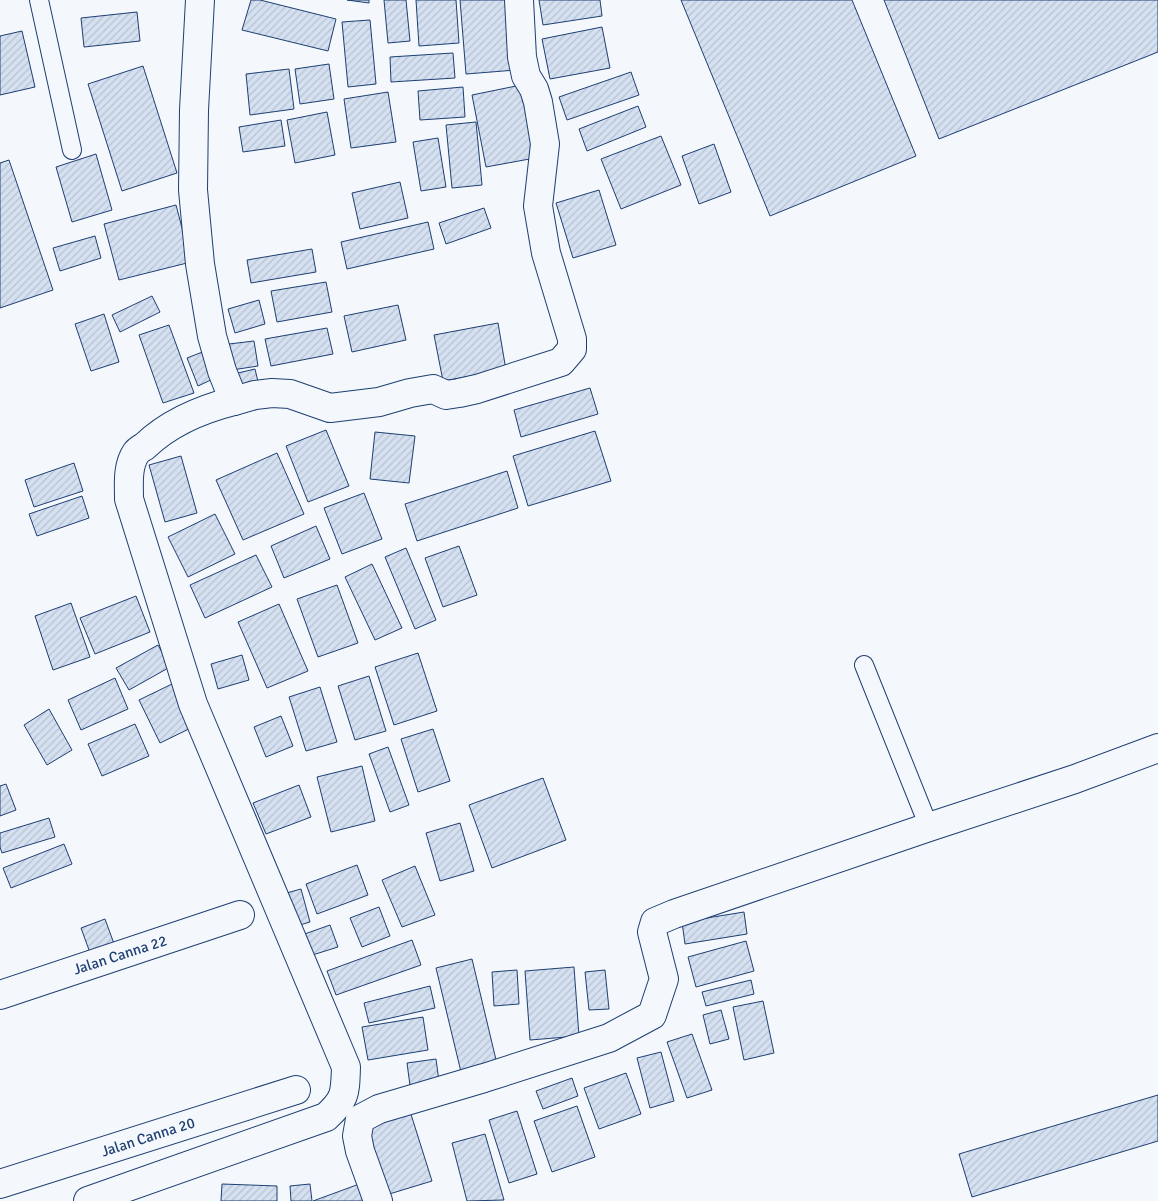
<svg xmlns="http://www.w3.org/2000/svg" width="1158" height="1201" font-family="Signika,sans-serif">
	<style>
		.building { fill: url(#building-hatch); stroke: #1d3f73 }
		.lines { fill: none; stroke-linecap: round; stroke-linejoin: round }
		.service-casing { stroke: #1d3f73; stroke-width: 20 }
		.minor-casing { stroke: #1d3f73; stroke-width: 30 }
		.service { stroke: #f4f7fb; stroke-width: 18 }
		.minor { stroke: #f4f7fb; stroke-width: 28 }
		.labels { text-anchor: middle; stroke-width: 4; stroke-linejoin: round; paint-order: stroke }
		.street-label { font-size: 15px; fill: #1d3f73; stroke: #f4f7fb }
	</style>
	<defs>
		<pattern id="building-hatch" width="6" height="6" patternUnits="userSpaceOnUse" patternTransform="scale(1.25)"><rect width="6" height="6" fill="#d5e0f0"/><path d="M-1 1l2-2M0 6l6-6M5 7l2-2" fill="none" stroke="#b6c1d1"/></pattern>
	</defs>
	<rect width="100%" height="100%" fill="#f4f7fb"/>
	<!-- building -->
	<g class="building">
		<path d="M251 0H260L336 19 328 51 242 30Z"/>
		<path d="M347 0H369V3Z"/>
		<path d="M384 0H406L410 41 388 43Z"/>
		<path d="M416 0H456L459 43 419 46Z"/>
		<path d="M460 0H511L516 70 466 74Z"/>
		<path d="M539 0H600L602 16 543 25Z"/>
		<path d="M681 0H852L916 156 770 216Z"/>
		<path d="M884 0H1158V52L939 139Z"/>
		<path d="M137 12 140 41 84 47 81 18Z"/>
		<path d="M370 20 376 84 348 87 342 22Z"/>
		<path d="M602 27 610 68 550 79 542 39Z"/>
		<path d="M22 31 35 87 0 95V36Z"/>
		<path d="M453 53 455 78 391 82 390 57Z"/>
		<path d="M329 64 334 99 300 104 295 69Z"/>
		<path d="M143 66 177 173 122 191 88 84Z"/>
		<path d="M289 69 294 109 250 115 246 74Z"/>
		<path d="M631 72 639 95 567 120 559 97Z"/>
		<path d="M521 85 535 158 486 167 472 95Z"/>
		<path d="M463 87 465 117 420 120 418 91Z"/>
		<path d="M388 92 396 142 351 148 344 99Z"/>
		<path d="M638 106 646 127 587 151 579 129Z"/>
		<path d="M327 112 335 155 295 163 287 120Z"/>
		<path d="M281 120 285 146 243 152 239 127Z"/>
		<path d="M476 122 482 185 452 188 446 125Z"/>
		<path d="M661 136 681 185 621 209 601 159Z"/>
		<path d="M438 138 446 187 421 191 413 142Z"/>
		<path d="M714 144 731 192 699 204 682 156Z"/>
		<path d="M96 154 112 210 72 222 56 167Z"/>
		<path d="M9 160 53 290 0 308V163Z"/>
		<path d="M400 182 408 218 360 229 352 193Z"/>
		<path d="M599 190 616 245 573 258 556 203Z"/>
		<path d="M176 205 191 262 119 280 104 224Z"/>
		<path d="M484 208 491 228 446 244 439 223Z"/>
		<path d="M428 222 434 249 347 269 341 242Z"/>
		<path d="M95 236 101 258 60 271 53 248Z"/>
		<path d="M312 249 316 272 251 283 247 260Z"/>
		<path d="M326 282 332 312 277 322 271 291Z"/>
		<path d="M152 296 160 312 120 332 112 315Z"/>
		<path d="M259 300 265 324 235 333 228 309Z"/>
		<path d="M398 305 406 340 352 352 344 316Z"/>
		<path d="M104 314 119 362 91 371 75 324Z"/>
		<path d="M498 323 506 370 443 381 434 335Z"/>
		<path d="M169 325 194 393 163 403 139 335Z"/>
		<path d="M327 328 333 354 271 366 265 339Z"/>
		<path d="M254 341 258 366 232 370 229 344Z"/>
		<path d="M205 351 215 378 198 386 187 358Z"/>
		<path d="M255 369 259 386 243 390 238 373Z"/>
		<path d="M590 388 598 414 521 437 514 410Z"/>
		<path d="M326 430 349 486 308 502 286 446Z"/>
		<path d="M595 431 611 481 528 506 513 456Z"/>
		<path d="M375 432 415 436 409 483 370 479Z"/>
		<path d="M277 453 304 514 243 540 216 480Z"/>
		<path d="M181 456 197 513 165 522 149 465Z"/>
		<path d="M74 463 83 491 34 507 25 480Z"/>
		<path d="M507 471 518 508 417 541 405 504Z"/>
		<path d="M364 493 382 539 342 554 324 508Z"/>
		<path d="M82 496 89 518 37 536 29 514Z"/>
		<path d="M215 514 235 554 188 577 168 537Z"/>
		<path d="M316 526 330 559 284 578 271 546Z"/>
		<path d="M459 546 477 595 443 607 425 558Z"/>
		<path d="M406 548 436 620 415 629 385 557Z"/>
		<path d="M256 555 272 587 205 618 190 585Z"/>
		<path d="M372 564 402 628 375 640 345 577Z"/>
		<path d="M337 585 358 643 318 657 297 599Z"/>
		<path d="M136 596 150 632 95 654 80 618Z"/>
		<path d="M71 603 90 657 53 670 35 616Z"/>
		<path d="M279 604 308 671 267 688 238 622Z"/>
		<path d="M158 645 170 667 129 690 116 668Z"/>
		<path d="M418 653 437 711 394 725 375 667Z"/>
		<path d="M242 655 249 680 218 689 211 664Z"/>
		<path d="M369 676 386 731 355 740 338 686Z"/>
		<path d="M115 678 128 709 81 730 68 700Z"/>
		<path d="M172 684 193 727 160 743 139 700Z"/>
		<path d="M320 687 337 742 306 751 289 697Z"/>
		<path d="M49 709 72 750 47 765 24 725Z"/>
		<path d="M281 716 293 746 266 757 254 727Z"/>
		<path d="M135 724 149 756 102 776 88 744Z"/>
		<path d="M433 729 450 781 418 792 401 739Z"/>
		<path d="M388 747 409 805 390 812 369 754Z"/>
		<path d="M362 766 375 821 331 832 317 777Z"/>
		<path d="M543 778 566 840 492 868 469 805Z"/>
		<path d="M6 784 16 810 0 816V786Z"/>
		<path d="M299 785 311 817 266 834 253 803Z"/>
		<path d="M49 818 55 837 2 853 0 847V833Z"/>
		<path d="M460 823 474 871 440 881 426 833Z"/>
		<path d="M64 844 72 864 11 888 3 868Z"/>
		<path d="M357 865 368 895 317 914 306 884Z"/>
		<path d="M415 866 435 915 402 927 382 880Z"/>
		<path d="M301 889 310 922 293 927 283 894Z"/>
		<path d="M379 907 390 936 362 947 350 918Z"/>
		<path d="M744 912 747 934 685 944 682 922Z"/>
		<path d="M105 919 117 952 93 961 81 928Z"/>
		<path d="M330 925 338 947 306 957 299 936Z"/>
		<path d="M412 940 421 965 336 995 327 971Z"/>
		<path d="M746 941 754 971 696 987 688 957Z"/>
		<path d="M472 959 497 1064 461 1072 436 968Z"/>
		<path d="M574 967 579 1036 530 1040 525 971Z"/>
		<path d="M517 970 519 1004 494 1006 492 972Z"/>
		<path d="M605 970 609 1009 589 1010 585 972Z"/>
		<path d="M751 980 754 994 706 1006 702 992Z"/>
		<path d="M430 986 435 1008 369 1023 364 1003Z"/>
		<path d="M763 1001 774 1053 744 1060 733 1007Z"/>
		<path d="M721 1010 729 1039 710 1044 703 1015Z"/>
		<path d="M423 1017 428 1050 368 1060 362 1027Z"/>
		<path d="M692 1034 712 1090 687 1098 667 1042Z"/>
		<path d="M661 1052 674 1101 650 1108 637 1058Z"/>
		<path d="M436 1059 440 1089 411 1093 407 1063Z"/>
		<path d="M626 1073 641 1114 599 1129 584 1088Z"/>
		<path d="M572 1078 578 1096 543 1109 536 1091Z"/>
		<path d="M1158 1095V1141L972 1197 959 1154Z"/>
		<path d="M577 1106 595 1157 552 1172 534 1121Z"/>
		<path d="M409 1108 432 1181 386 1195 364 1123Z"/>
		<path d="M517 1111 537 1174 509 1183 489 1120Z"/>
		<path d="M485 1134 504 1200 467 1201 452 1143Z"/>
		<path d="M362 1183 369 1201H313Z"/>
		<path d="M222 1184 277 1186V1201H221Z"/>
		<path d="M310 1184 312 1201H291L290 1186Z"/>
	</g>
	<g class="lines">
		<!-- service casing -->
		<g class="service-casing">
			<g id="service">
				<path d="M39 0 72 150"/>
				<path d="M864 665 929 827"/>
			</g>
		</g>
		<!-- minor casing -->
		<g class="minor-casing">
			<g id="minor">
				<path d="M234 401 255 395 272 393 290 394 330 408 379 402 410 393 433 389 446 395 459 393 477 389 561 362 572 349V339L546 253 538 206 545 144 538 102 534 89 526 76 522 57 519 0"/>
				<path d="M0 995 240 915"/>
				<path d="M0 1184 296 1090"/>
				<path d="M88 1201 326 1117C346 1099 345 1093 346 1067L193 704 129 499C129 485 127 466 136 453 138 450 142 448 145 446 169 423 202 409 234 401L222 371 212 336 200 264 193 190 194 110 200 0"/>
				<path d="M378 1201 360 1151 357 1136 360 1119 379 1109 484 1078 609 1038 652 1015 664 979 652 932 655 922 674 914 929 827 1075 779 1158 748"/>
			</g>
		</g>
		<!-- service -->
		<use href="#service" class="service"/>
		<!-- minor -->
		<use href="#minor" class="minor"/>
	</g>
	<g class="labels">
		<!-- street labels -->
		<g class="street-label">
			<text transform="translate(120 955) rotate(-18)" y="5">Jalan Canna 22</text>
			<text transform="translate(148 1137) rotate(-18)" y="5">Jalan Canna 20</text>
		</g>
	</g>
</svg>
